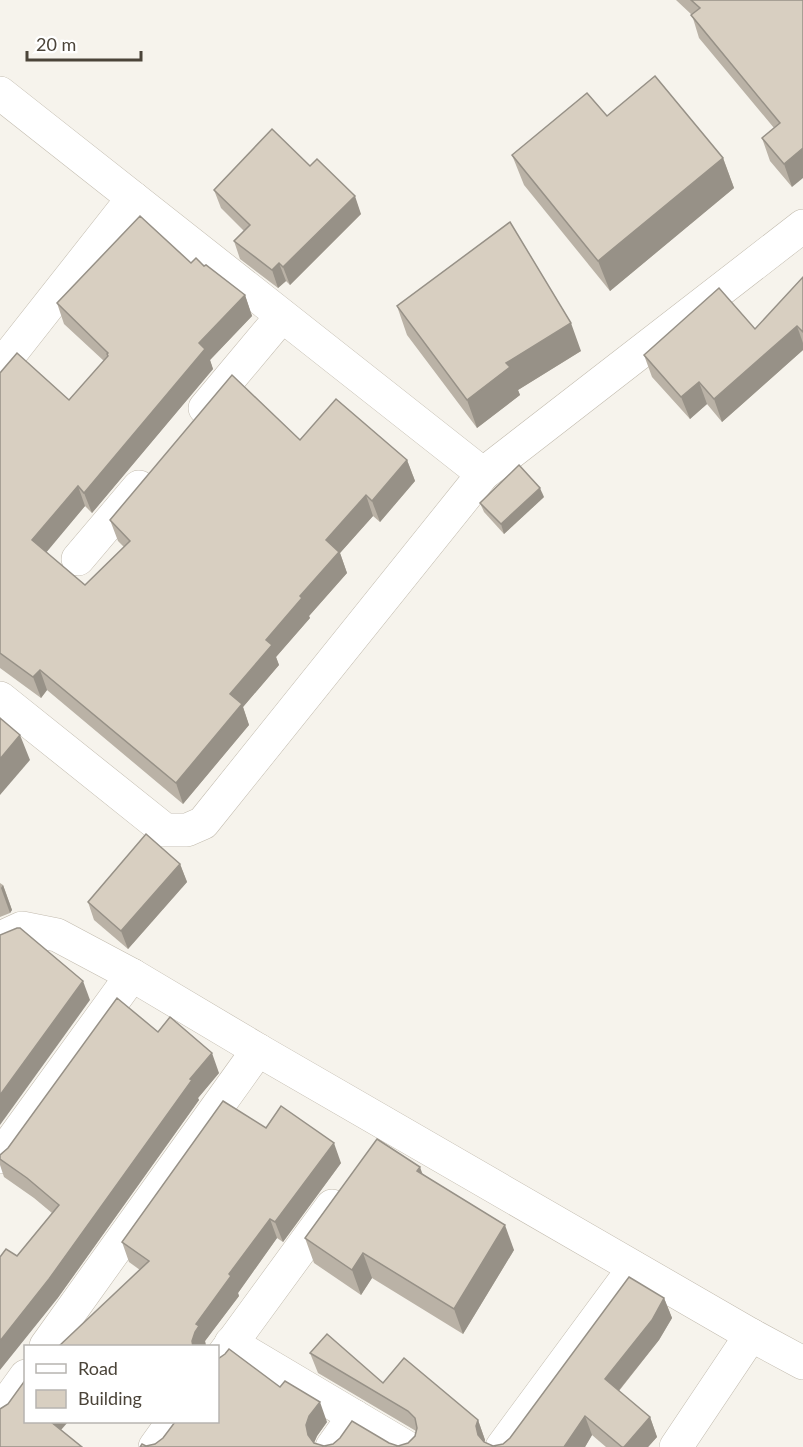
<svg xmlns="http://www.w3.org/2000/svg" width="803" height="1447" font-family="Lato,sans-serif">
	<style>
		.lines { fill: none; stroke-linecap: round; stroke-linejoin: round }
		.minor-casing { stroke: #c2bbae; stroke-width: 34 }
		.minor { stroke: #fff; stroke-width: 33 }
		.wall { fill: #bab2a6 }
		.shaded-wall { fill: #979187 }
		.building { fill: #d8cfc1; stroke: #979187; stroke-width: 1.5 }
	</style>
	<rect width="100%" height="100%" fill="#f6f3ec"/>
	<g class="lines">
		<!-- minor casing -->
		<g class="minor-casing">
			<g id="minor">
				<path d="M0 93 483 474 803 226"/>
				<path d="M0 367 133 198"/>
				<path d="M205 408 282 316"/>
				<path d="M78 559 139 487"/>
				<path d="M0 698 165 830H187L203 823 483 474"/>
				<path d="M0 938 22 928 57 935 132 975 258 1050 751 1335 803 1363"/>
				<path d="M0 1157 132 975"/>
				<path d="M231 1343 406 1447"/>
				<path d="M46 1346 258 1050"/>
				<path d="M218 1362 332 1206"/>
				<path d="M0 1412 26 1376"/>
				<path d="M155 1447 173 1422"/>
				<path d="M332 1447 354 1416"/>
				<path d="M502 1447 634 1268"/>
				<path d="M676 1447 751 1335"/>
			</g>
		</g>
		<!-- minor -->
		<use href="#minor" class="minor"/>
	</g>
	<!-- wall -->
	<g class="wall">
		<path d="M676 0H803L792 187 770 161 762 138 774 128 699 38 692 15Z"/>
		<path d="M607 116 723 158 734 188 610 291 524 185 512 155Z"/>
		<path d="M214 190 361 214 290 285 286 281 278 288 240 259 234 241 244 231 221 208Z"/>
		<path d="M191 263 204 266 245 295 252 316 210 360 213 369 92 513 85 506 46 552 85 585 124 547 118 541 110 520 300 440 407 460 415 481 380 522 373 516 340 553 347 573 309 616 310 618 276 657 279 665 243 707 249 725 183 804 47 690 41 698 0 668V373L69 400 104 361 64 324 57 303Z"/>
		<path d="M803 277V350L722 422 707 404 690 419 652 377 644 355 755 329Z"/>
		<path d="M397 306 581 351 518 390 520 395 477 428 407 335Z"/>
		<path d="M544 497 504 534 484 512 480 503Z"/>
		<path d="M180 864 187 882 128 949 94 920 88 902Z"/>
		<path d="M0 883 3 885 12 910 10 913 0 917Z"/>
		<path d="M158 1032 219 1073 198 1098 199 1100 57 1299 17 1256 52 1213 34 1198 4 1177 0 1165V1155Z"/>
		<path d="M266 1128 341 1163 283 1242 277 1238 238 1293 239 1296 205 1341 206 1346 140 1270 129 1262 122 1242Z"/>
		<path d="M423 1174 514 1250 463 1334 372 1278 361 1295 314 1263 305 1238Z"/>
		<path d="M664 1298 672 1318 659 1340 619 1391 650 1417 657 1437 648 1447H606L592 1435 585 1447H140L327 1422 317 1436 314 1443 324 1446 389 1443 398 1446 408 1443 415 1436 416 1432V1431L318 1373 310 1353 478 1420 485 1440 484 1443 493 1446 503 1444Z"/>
	</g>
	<!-- shaded-wall -->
	<g class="shaded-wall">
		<path d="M803 148V178L792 187 784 164Z"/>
		<path d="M723 158 734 188 610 291 598 261Z"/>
		<path d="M355 196 361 214 290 285 283 267Z"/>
		<path d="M279 263 286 281 278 288 272 270Z"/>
		<path d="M245 295 252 316 210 360 213 369 92 513 84 493 199 343Z"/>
		<path d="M571 323 581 351 518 390 520 395 477 428 467 400 506 363Z"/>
		<path d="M797 326 803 343V350L722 422 714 399Z"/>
		<path d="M699 382 707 404 690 419 681 397Z"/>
		<path d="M407 460 415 481 380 522 372 501Z"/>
		<path d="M78 486 85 506 40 560 32 540Z"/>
		<path d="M540 488 544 497 504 534 501 524Z"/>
		<path d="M366 495 373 516 340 553 347 573 309 616 310 618 276 657 279 665 243 707 249 725 183 804 176 783 230 694 266 640 300 596 326 540Z"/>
		<path d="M40 670 47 690 41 698 33 677Z"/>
		<path d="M20 735 30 760 0 795V759Z"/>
		<path d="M180 864 187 882 128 949 121 931Z"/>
		<path d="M3 885 12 910 10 913 1 888Z"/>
		<path d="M83 981 90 1000 0 1125V1095Z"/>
		<path d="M212 1053 219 1073 198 1098 199 1100 57 1299 0 1370V1341L190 1079Z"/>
		<path d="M334 1143 341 1163 283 1242 275 1222Z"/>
		<path d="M420 1167 429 1192 417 1171Z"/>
		<path d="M270 1219 277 1238 238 1293 239 1296 205 1341 206 1346 193 1347 192 1341 196 1324 229 1274Z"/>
		<path d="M505 1225 514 1250 463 1334 454 1309Z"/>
		<path d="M363 1253 372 1278 361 1295 352 1270Z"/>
		<path d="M664 1298 672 1318 659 1340 612 1399 605 1379Z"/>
		<path d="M320 1402 327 1422 317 1436 313 1445 308 1435 306 1425 309 1416Z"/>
		<path d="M585 1416 592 1435 585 1447H564Z"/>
		<path d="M650 1417 657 1437 648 1447H624Z"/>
		<path d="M478 1420 485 1440 483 1445 478 1435 476 1426Z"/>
		<path d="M48 1422H68L54 1438Z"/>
	</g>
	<!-- building -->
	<g class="building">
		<path d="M691 0H803V148L784 164 762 138 780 123 691 15 700 8Z"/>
		<path d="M655 76 723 158 598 261 512 155 587 93 607 116Z"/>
		<path d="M272 129 310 166 317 159 355 196 283 267 279 263 272 270 234 241 250 225 214 190Z"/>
		<path d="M140 216 191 263 196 258 204 266 206 265 245 295 199 343 205 349 84 493 78 486 32 540 85 585 130 541 110 520 232 375 300 440 336 399 407 460 372 501 366 495 326 540 339 552 300 596 302 598 266 640 272 645 230 694 242 704 176 783 40 670 33 677 0 653V373L17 353 69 400 108 356 107 354 108 353 57 303Z"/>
		<path d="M510 222 571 323 506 363 510 367 467 400 397 306Z"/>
		<path d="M803 277V332L797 326 714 399 699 382 681 397 644 355 719 288 755 329Z"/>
		<path d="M519 465 540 488 501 524 480 503Z"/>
		<path d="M0 718 20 735 0 759Z"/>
		<path d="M146 834 180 864 121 931 88 902Z"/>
		<path d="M17 928H20L83 981 0 1095V935Z"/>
		<path d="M117 998 158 1032 170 1017 212 1053 190 1079 192 1080 49 1279 0 1341V1257L6 1249 17 1256 59 1205 27 1178 0 1159V1155L8 1148Z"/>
		<path d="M223 1101 266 1128 281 1106 334 1143 275 1222 270 1219 229 1274 231 1276 196 1324 199 1326 195 1332 192 1341 193 1347H58L149 1261 122 1242Z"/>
		<path d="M377 1139 420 1167 417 1171 505 1225 454 1309 363 1253 352 1270 305 1238Z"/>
		<path d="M629 1277 664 1298 652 1320 605 1379 650 1417 624 1447H622L585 1416 564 1447H140L142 1444 146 1446 155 1444 163 1438 175 1422H218V1359L225 1354 229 1349 280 1387 285 1381 320 1402 309 1416 306 1425 308 1435 314 1443 324 1446 333 1444 340 1438 352 1421 389 1443 398 1446 408 1443 415 1436 417 1428 415 1418 408 1411 310 1353 327 1334 383 1383 404 1358 478 1420 476 1426 478 1435 484 1442 493 1446 503 1444 510 1438Z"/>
		<path d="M26 1379V1422H51L82 1447H0V1409L8 1404Z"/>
	</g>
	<!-- legend -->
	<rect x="24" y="1345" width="195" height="78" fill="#ffffff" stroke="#b7b4b0" stroke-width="1.5"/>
	<rect x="36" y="1364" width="30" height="9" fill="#ffffff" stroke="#b7b4b0" stroke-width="1.5"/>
	<text x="78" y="1375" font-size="18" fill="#4b4439">Road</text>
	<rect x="36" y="1390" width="30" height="18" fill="#d8cfc1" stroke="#b7b4b0" stroke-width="1.5"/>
	<text x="78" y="1405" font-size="18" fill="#4b4439">Building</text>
	<!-- scale -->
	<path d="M27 51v9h114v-9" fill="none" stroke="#4b4439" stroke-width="3"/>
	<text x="36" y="51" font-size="18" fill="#4b4439" stroke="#ffffff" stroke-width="4.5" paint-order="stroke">20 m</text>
</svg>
